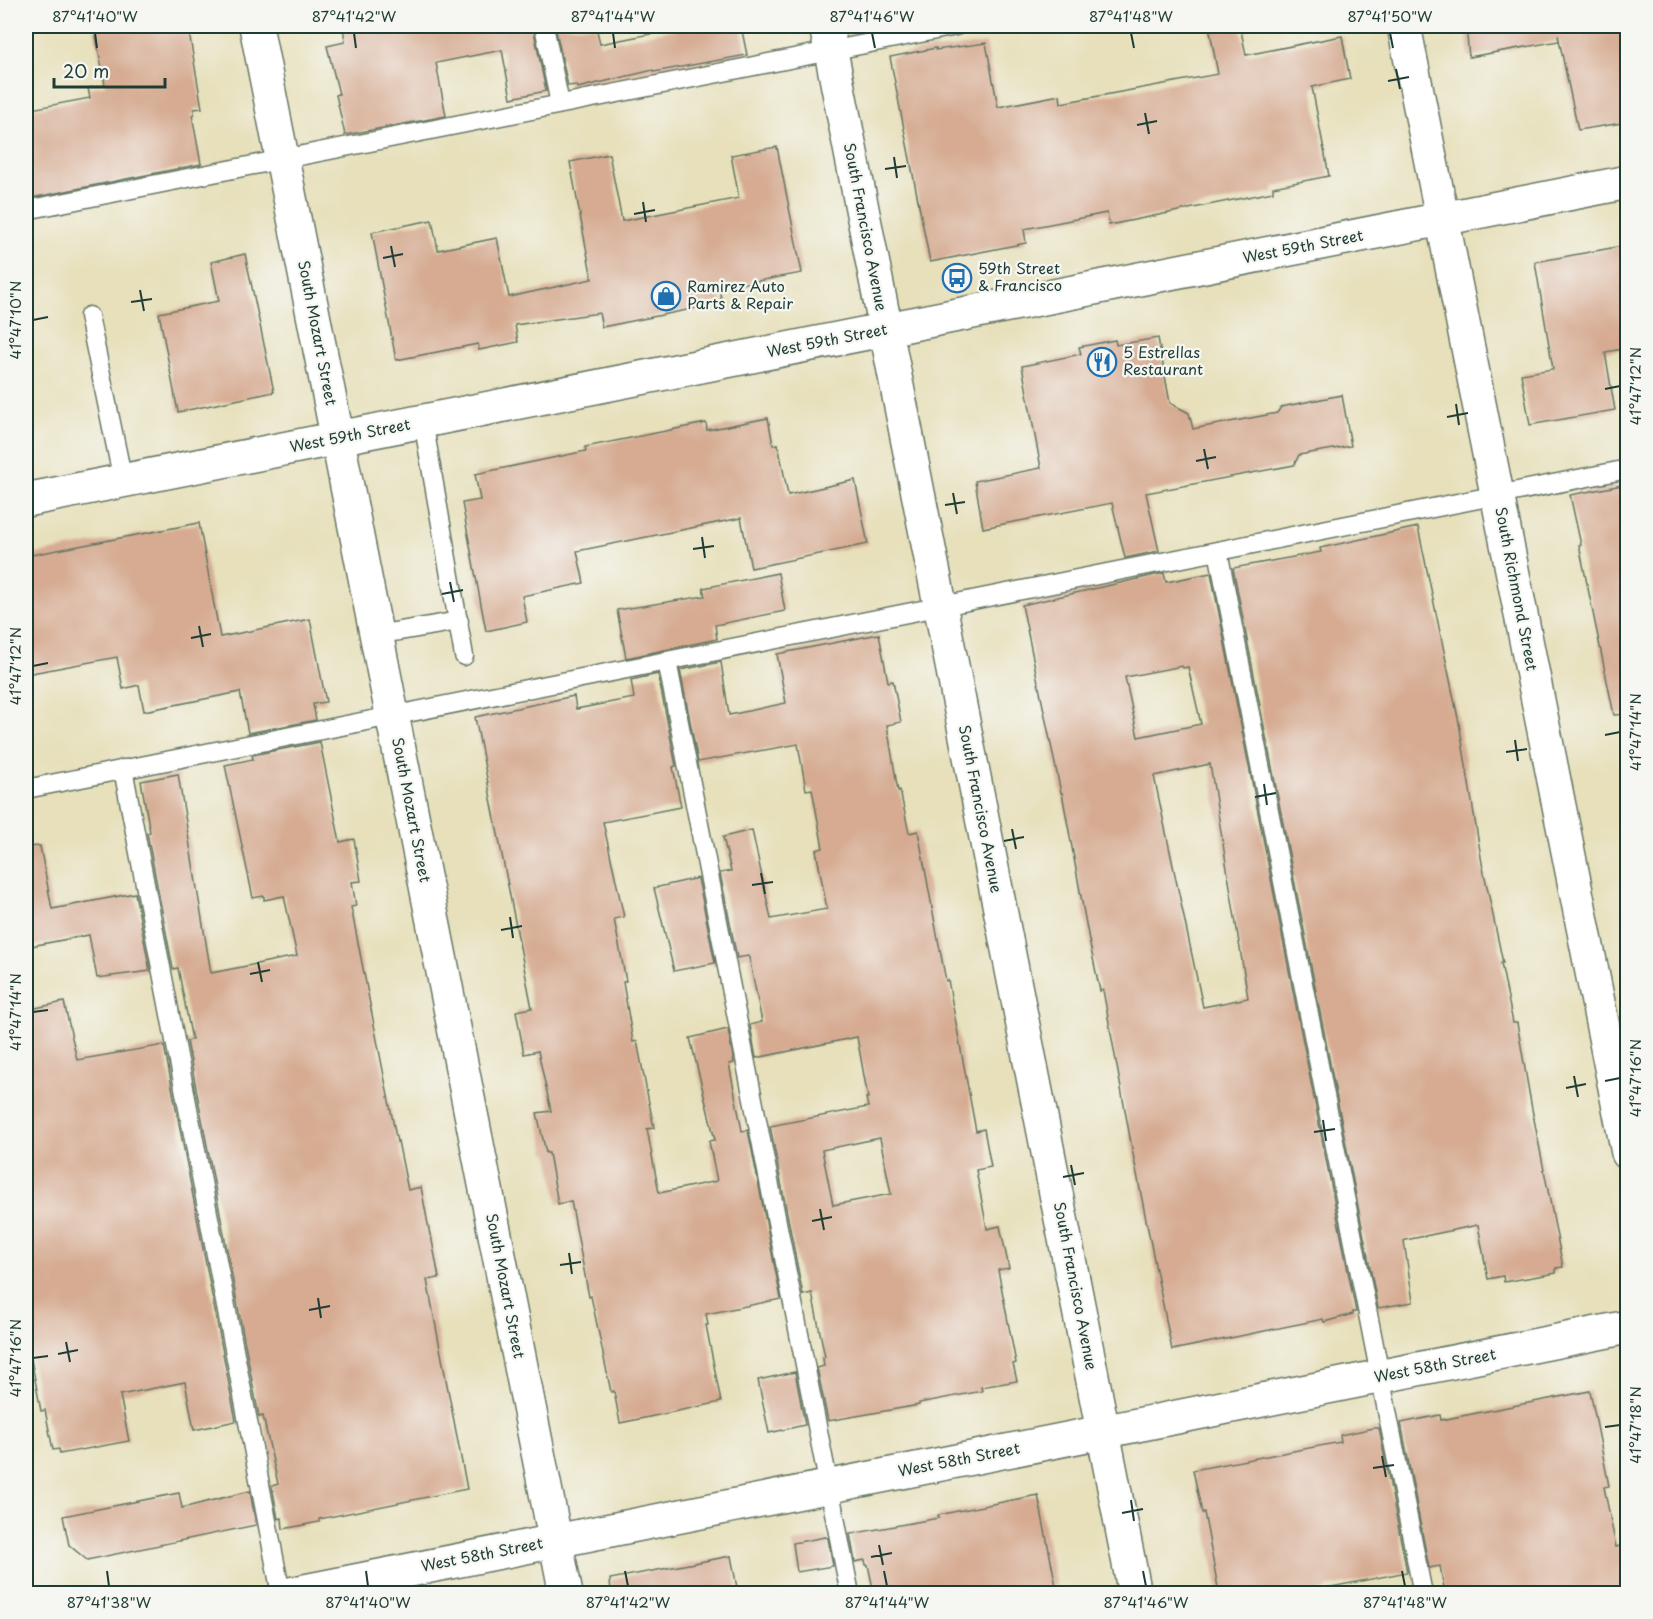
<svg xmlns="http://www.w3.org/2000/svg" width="1653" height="1619" font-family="'Playpen Sans',sans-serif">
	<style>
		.building { fill: #d6ab92; fill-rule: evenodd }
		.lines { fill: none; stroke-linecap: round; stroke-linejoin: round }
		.service-casing { stroke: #657663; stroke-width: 21 }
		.minor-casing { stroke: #657663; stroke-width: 36 }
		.tertiary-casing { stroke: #657663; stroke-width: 36 }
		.service { stroke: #fff; stroke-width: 18 }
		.minor { stroke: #fff; stroke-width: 33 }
		.tertiary { stroke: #fff; stroke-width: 33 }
		.ticks { fill: none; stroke: #1f3d34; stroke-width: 2 }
		.labels { text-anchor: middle; stroke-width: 4.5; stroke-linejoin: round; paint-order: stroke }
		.street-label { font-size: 15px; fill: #1f3d34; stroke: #f6f6f2 }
		.poi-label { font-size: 15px; fill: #1f3d34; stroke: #f6f6f2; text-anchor: start }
		.neatline { fill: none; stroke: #1f3d34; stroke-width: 2 }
		.ticks-label { font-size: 15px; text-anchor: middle; fill: #1f3d34 }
	</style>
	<rect width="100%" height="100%" fill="#f6f6f2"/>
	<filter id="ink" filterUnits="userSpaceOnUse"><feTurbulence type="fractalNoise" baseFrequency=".0167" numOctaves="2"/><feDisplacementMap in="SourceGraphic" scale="12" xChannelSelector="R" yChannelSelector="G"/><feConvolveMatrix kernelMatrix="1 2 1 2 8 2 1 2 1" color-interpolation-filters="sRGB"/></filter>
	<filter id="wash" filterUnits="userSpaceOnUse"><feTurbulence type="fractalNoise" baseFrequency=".008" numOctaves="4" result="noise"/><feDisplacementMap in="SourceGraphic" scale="24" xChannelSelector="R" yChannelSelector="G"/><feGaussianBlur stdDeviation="1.35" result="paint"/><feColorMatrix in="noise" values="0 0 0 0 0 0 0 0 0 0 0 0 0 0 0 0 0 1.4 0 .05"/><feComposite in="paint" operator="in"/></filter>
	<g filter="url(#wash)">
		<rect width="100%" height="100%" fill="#e7e0bb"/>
		<g id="blocks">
			<!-- building -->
			<g class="building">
				<path d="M94 26H188L202 108 194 109V114L192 115 201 164 26 199V110L90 98 88 88 105 85Z"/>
				<path d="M343 26H533L546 91 511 98 502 50 436 63 446 116 345 135 336 95 339 94 327 46 345 42Z"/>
				<path d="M555 26H596L600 44 690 26H741L747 55 654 72 653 70 577 88 576 85 568 86Z"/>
				<path d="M1209 26H1240L1246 55 1342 36 1350 79 1312 87 1329 176 1273 187V192L1109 225 1107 213 1024 229 1026 243 930 262 890 57 936 48V50L986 43 998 107 1060 95 1061 103 1218 74Z"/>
				<path d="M1466 26H1628V122L1578 130 1558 35 1559 41 1469 57Z"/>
				<path d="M777 147 802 273 719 288 722 303 602 327 599 313 515 325 518 342 479 350 478 344 396 360 372 232 432 220 438 250 497 238 509 297 592 279 570 162 609 154 622 221 739 198 731 155Z"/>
				<path d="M1628 245V348L1605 352 1615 410 1530 425 1521 374 1553 369 1535 262Z"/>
				<path d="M245 254 274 392 178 412 159 313 219 301 211 262Z"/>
				<path d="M1158 338 1170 403 1189 413 1193 429 1277 413 1281 407 1342 395 1351 446 1299 455 1294 465 1146 493 1159 551 1125 558 1112 503 983 528 975 481 1041 468 1022 366 1081 354 1079 347 1115 340 1116 345Z"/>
				<path d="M768 418 773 445 778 444 788 495 855 480 868 544 751 568 741 518 577 551 584 583 522 596 527 622 486 631 462 503 480 500 475 474 586 451 585 447 706 423 707 430Z"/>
				<path d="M1628 484V714L1614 715 1579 545H1581L1570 495Z"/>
				<path d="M199 523 220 637 310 619 326 702 313 704 316 720 248 733 240 692 144 711 139 685 123 689 117 657 26 674V556Z"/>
				<path d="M1418 527 1459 723 1482 863 1503 963H1501L1513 1023H1517L1532 1109 1563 1267 1556 1268V1273L1504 1282 1503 1276 1488 1279 1478 1225 1406 1240 1404 1241 1413 1302 1378 1308 1233 568 1321 552 1320 548Z"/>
				<path d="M778 573 785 611 715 625 717 639 626 658 617 610 705 596 703 588Z"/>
				<path d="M1164 573 1166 582 1211 573 1356 1312H1353V1314L1324 1322 1323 1319 1172 1350 1133 1154 1103 990 1100 991 1089 940 1062 793H1061L1022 605ZM1182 666 1183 668 1188 667 1201 724 1138 737 1125 677ZM1210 764 1248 998 1203 1007 1154 776Z"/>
				<path d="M879 634 888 682 893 681 901 722 887 725 898 791 900 790 909 833 918 831 936 929 946 981 948 980 976 1131 984 1129 991 1167 976 1170 987 1229 1000 1226 1009 1268 998 1270 1016 1363 1013 1364 1017 1381 981 1387 982 1391 919 1403V1405L828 1421 817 1368 824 1366 823 1358 825 1357 812 1293 803 1295 770 1126 868 1107 866 1098H868L857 1037 756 1058 750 1025 762 1022 749 957 748 956 737 958 720 873 731 871 723 837 752 830 771 919 827 909 816 850 823 848 812 789 806 790 798 744 698 762 680 670 721 662 729 715 786 703 777 654ZM880 1138 891 1194 833 1205 822 1150Z"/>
				<path d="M658 674 676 766 673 767 681 807 603 822 624 917 614 919 626 981 623 982 633 1042 637 1041 654 1128 647 1129 659 1193 717 1181 709 1141 715 1140 690 1038 728 1029 734 1063 729 1064 742 1131 748 1130 781 1299 706 1314 708 1325H706L721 1402 620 1423 614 1391 611 1392 591 1296 589 1297 571 1201 558 1204 549 1153H546L537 1113 551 1111 538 1051 524 1054 516 1011 532 1008 475 717 574 696 576 709 634 698 631 680Z"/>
				<path d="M320 742 340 842 354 839 361 881 352 882 356 906 351 907 397 1142 398 1141 408 1190 421 1187 430 1235H431L439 1278 427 1280 467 1489 319 1519V1522L283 1529 282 1518 278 1519 272 1486 278 1484 263 1416 259 1417 187 1041 192 1040 178 968 173 969 147 833 150 832 141 781 178 774 211 973 297 956 284 896 264 900V896L253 898 225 765 253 759 252 755Z"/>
				<path d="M40 846 52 909 135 893 150 971 97 978 89 935 26 947V847Z"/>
				<path d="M698 878 715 963 674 971 654 888Z"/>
				<path d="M64 1002 77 1060 164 1045 236 1421 194 1430 185 1382 120 1395 129 1441 60 1454 59 1449 53 1450 45 1410 41 1411 26 1333V1010Z"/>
				<path d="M795 1372 805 1425 769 1433 758 1380Z"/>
				<path d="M1590 1391 1609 1486 1604 1487 1616 1547 1620 1546 1628 1579V1593H1445L1440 1566 1429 1568 1401 1423 1440 1415 1441 1420Z"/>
				<path d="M1374 1428H1379L1407 1572 1326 1588 1327 1590 1308 1593H1219L1204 1512 1202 1513 1193 1470 1341 1442 1340 1435Z"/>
				<path d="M250 1491 256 1525 87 1560 69 1545 63 1516 179 1493 182 1508Z"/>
				<path d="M1038 1495 1056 1586 1021 1593H874L868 1565H866L865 1560 855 1562 850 1534 939 1518 938 1515Z"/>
				<path d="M825 1537 828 1538 833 1566 797 1572 793 1543Z"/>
				<path d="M731 1556 738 1593H611L610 1579Z"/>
			</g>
		</g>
	</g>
	<g filter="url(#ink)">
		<use href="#blocks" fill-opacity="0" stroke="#657663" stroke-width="1.5"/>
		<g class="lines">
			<!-- service casing -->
			<g class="service-casing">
				<g id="service">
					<path d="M544 26 560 104"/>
					<path d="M26 210 956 26"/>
					<path d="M89 316 123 481"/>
					<path d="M423 421 464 656"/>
					<path d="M1218 551 1423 1594"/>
					<path d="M376 635 459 621"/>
					<path d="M667 661 850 1594"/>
					<path d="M123 769 281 1594"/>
					<path d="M26 789 1628 469"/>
				</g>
			</g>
			<!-- minor casing -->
			<g class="minor-casing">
				<g id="minor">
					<path d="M256 26 566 1594"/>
					<path d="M826 26 1135 1594"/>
					<path d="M1404 26 1628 1153"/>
					<path d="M290 1594 1628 1327"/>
				</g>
			</g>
			<!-- tertiary casing -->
			<g class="tertiary-casing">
				<path id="tertiary" d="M26 500 1628 182"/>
			</g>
			<!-- service -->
			<use href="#service" class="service"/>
			<!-- minor -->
			<use href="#minor" class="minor"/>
			<!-- tertiary -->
			<use href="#tertiary" class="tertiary"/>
		</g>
	</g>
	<!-- ticks -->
	<path class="ticks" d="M95 33 97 48M354 33 356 48M613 33 615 48M872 33 875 48M1131 33 1134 48M1390 33 1393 48M1396 69 1400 89M1388 81 1409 77M1145 113 1149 134M1137 125 1157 121M894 157 897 178M885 169 906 166M643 202 646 222M634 214 655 210M391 246 395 267M383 258 403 254M140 290 144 311M131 302 152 299M33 320 48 317M1605 389 1620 386M1456 404 1459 425M1447 417 1468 413M1204 449 1208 469M1196 461 1216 457M953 493 957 514M945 505 965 502M702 537 705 558M693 549 714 546M450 582 454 602M442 594 463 590M199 626 203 647M191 638 211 634M33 666 48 663M1605 735 1620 732M1515 740 1518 761M1506 752 1527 749M1264 784 1267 805M1255 797 1276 793M1012 829 1016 849M1004 841 1024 837M761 873 765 894M752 885 773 882M510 917 513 938M501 930 522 926M258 962 262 982M250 974 270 970M33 1012 48 1010M1574 1076 1578 1097M1605 1081 1620 1078M1566 1088 1586 1084M1323 1120 1326 1141M1314 1132 1335 1129M1071 1165 1075 1185M1063 1177 1084 1173M820 1209 824 1230M812 1221 832 1217M569 1253 572 1274M560 1265 581 1262M318 1298 321 1318M309 1310 330 1306M66 1342 70 1362M58 1354 78 1350M33 1358 48 1356M1605 1427 1620 1425M1382 1456 1386 1477M1373 1468 1394 1465M1131 1500 1134 1521M1122 1513 1143 1509M879 1545 883 1565M871 1557 892 1553M107 1571 109 1586M366 1571 368 1586M625 1571 628 1586M884 1571 887 1586M1143 1571 1146 1586M1402 1571 1405 1586"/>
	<!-- icons -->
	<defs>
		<g id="bus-ring" transform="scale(1.5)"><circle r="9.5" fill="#f6f6f2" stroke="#1f6fb2" stroke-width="1.5"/><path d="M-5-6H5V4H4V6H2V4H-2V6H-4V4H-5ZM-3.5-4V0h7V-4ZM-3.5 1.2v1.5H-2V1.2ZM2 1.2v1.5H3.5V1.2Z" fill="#1f6fb2"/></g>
		<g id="shop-ring" transform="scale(1.5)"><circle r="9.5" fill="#f6f6f2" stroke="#1f6fb2" stroke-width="1.5"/><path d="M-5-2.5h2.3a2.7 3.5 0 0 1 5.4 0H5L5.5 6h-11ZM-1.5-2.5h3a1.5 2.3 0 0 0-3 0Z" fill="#1f6fb2"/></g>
		<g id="restaurant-ring" transform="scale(1.5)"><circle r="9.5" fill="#f6f6f2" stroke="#1f6fb2" stroke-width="1.5"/><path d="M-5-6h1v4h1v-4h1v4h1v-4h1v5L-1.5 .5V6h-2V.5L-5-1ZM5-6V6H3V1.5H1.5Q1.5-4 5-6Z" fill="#1f6fb2"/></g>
	</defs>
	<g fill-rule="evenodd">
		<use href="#bus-ring" x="957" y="278"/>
		<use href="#shop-ring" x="666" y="296"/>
		<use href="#restaurant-ring" x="1102" y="362"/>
	</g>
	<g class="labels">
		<!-- street labels -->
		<g class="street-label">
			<text transform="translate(865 227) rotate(79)" y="5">South Francisco Avenue</text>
			<text transform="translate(1303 247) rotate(-11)" y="5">West 59th Street</text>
			<text transform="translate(317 333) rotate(79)" y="5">South Mozart Street</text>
			<text transform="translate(827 341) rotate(-11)" y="5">West 59th Street</text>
			<text transform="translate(350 436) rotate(-11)" y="5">West 59th Street</text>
			<text transform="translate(1516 589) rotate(79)" y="5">South Richmond Street</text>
			<text transform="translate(980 809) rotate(79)" y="5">South Francisco Avenue</text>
			<text transform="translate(411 810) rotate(79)" y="5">South Mozart Street</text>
			<text transform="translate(505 1286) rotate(79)" y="5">South Mozart Street</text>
			<text transform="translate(1075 1286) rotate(79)" y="5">South Francisco Avenue</text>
			<text transform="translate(1435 1366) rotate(-11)" y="5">West 58th Street</text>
			<text transform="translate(959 1460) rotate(-11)" y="5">West 58th Street</text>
			<text transform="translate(482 1555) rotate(-11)" y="5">West 58th Street</text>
		</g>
		<!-- poi labels -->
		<g class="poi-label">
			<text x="978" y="274">59th Street<tspan x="978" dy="17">&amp; Francisco</tspan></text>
			<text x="687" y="292">Ramirez Auto<tspan x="687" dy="17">Parts &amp; Repair</tspan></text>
			<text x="1123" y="358">5 Estrellas<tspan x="1123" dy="17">Restaurant</tspan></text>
		</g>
	</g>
	<!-- margin -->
	<rect width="1653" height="1619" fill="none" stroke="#f6f6f2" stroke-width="66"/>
	<!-- scale -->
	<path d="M54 78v9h111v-9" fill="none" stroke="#1f3d34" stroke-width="3"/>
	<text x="63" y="78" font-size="18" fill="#1f3d34" stroke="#f6f6f2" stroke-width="4.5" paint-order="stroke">20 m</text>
	<rect x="33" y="33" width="1587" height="1553" class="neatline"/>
	<g class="ticks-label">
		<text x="95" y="22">87°41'40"W</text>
		<text x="354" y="22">87°41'42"W</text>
		<text x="613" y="22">87°41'44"W</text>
		<text x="872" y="22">87°41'46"W</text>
		<text x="1131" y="22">87°41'48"W</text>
		<text x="1390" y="22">87°41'50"W</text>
		<text transform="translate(16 320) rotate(-90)" y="5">41°47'10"N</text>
		<text transform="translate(1636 386) rotate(-90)" y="5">41°47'12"N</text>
		<text transform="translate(16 666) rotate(-90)" y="5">41°47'12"N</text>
		<text transform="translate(1636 732) rotate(-90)" y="5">41°47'14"N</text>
		<text transform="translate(16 1012) rotate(-90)" y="5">41°47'14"N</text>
		<text transform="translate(1636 1078) rotate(-90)" y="5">41°47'16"N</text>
		<text transform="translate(16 1358) rotate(-90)" y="5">41°47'16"N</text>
		<text transform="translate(1636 1425) rotate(-90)" y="5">41°47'18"N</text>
		<text x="109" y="1608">87°41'38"W</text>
		<text x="368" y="1608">87°41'40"W</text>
		<text x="628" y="1608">87°41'42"W</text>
		<text x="887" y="1608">87°41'44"W</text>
		<text x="1146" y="1608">87°41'46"W</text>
		<text x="1405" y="1608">87°41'48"W</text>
	</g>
</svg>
